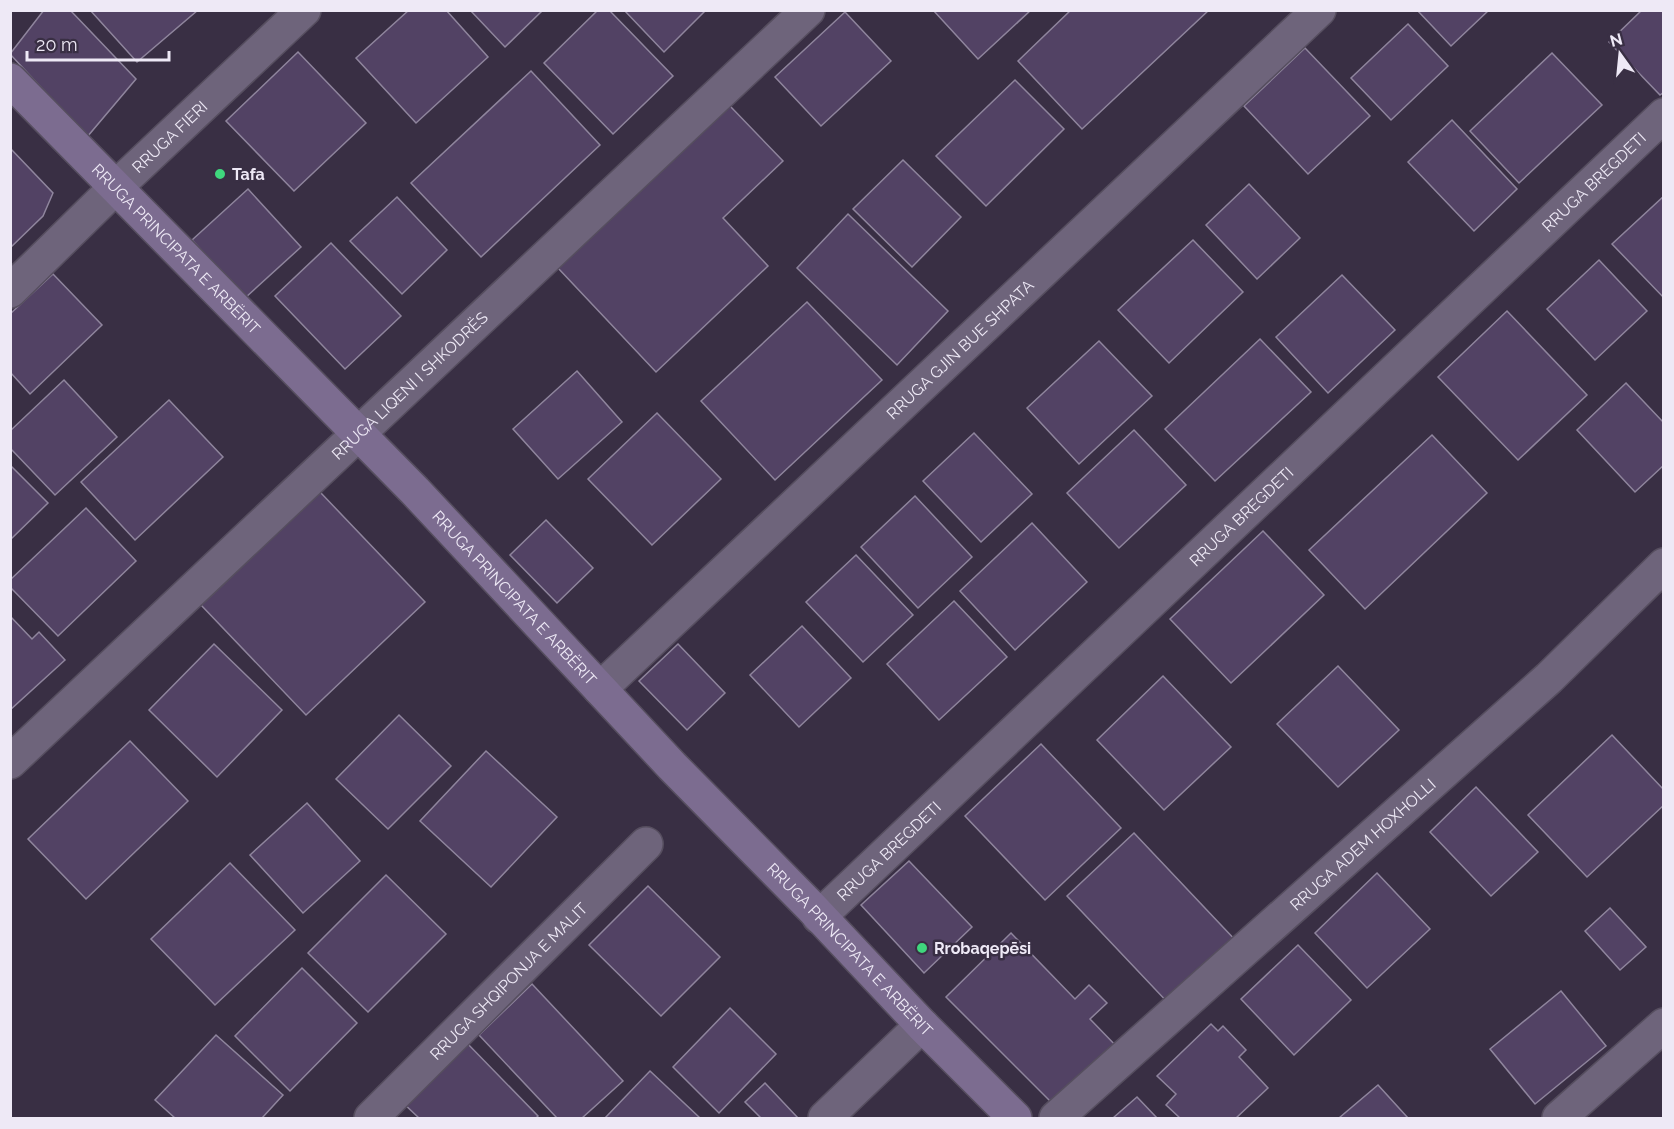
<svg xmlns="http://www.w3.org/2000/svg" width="1674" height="1129" font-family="Raleway,sans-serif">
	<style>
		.building { fill: #524264; stroke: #8f859d; stroke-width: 1.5 }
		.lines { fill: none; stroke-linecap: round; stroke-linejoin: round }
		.street-casing { stroke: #564e5f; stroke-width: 36 }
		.secondary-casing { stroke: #564e5f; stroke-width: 36 }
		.street { stroke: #6e647b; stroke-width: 33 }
		.secondary { stroke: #7c6c90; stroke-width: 33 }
		.poi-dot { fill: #3fd77d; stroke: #392f44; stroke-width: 2 }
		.labels { text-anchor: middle; stroke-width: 5; stroke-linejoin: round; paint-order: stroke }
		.street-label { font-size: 16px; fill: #eee9f6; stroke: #392f44 }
		.poi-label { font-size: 16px; font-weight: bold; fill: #eee9f6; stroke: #392f44; text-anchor: start }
	</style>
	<rect width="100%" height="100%" fill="#392f44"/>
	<!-- building -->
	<g class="building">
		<path d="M44 10H70L136 79 87 137 10 54Z"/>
		<path d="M90 10H198L137 62Z"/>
		<path d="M409 10H446L488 57 416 123 356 58Z"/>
		<path d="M470 10H543L505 47Z"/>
		<path d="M598 10H609L673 76 613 134 544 63Z"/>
		<path d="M624 10H706L664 52Z"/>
		<path d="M933 10H1031L978 59Z"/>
		<path d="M1071 10H1209L1082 129 1018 61Z"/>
		<path d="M1417 10H1489L1451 46Z"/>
		<path d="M1642 10H1664V92L1660 95 1609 42Z"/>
		<path d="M845 12 891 61 821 126 775 77Z"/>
		<path d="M1408 24 1448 66 1391 120 1351 78Z"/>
		<path d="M1305 48 1370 116 1308 174 1244 106Z"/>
		<path d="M298 52 366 123 294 191 226 121Z"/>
		<path d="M1552 53 1602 105 1519 183 1470 131Z"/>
		<path d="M531 71 600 145 481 257 411 183Z"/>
		<path d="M1015 80 1064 129 986 206 936 156Z"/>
		<path d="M730 106 783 161 723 218 768 266 656 372 558 268Z"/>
		<path d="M1452 120 1517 189 1474 231 1408 162Z"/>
		<path d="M10 148 53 193 43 216 10 248Z"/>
		<path d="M903 160 961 217 912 267 853 209Z"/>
		<path d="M1249 184 1300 238 1257 279 1206 225Z"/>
		<path d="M248 189 301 247 245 298 192 240Z"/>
		<path d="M1664 196V298L1612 244Z"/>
		<path d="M397 197 447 250 402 294 350 241Z"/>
		<path d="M848 214 948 311 897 365 797 268Z"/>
		<path d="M1193 240 1243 292 1169 363 1118 310Z"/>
		<path d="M331 243 401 316 345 369 275 296Z"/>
		<path d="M1599 260 1647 311 1595 360 1547 309Z"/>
		<path d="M53 274 102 325 30 394 10 372V314Z"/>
		<path d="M1342 275 1395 330 1328 393 1276 337Z"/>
		<path d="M807 302 882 380 775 480 701 401Z"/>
		<path d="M1507 311 1587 395 1518 460 1438 377Z"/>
		<path d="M1260 339 1311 392 1215 481 1165 429Z"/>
		<path d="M1099 341 1152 396 1079 464 1027 408Z"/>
		<path d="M577 371 622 422 558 479 513 429Z"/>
		<path d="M64 380 117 437 55 495 10 448V431Z"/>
		<path d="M1626 383 1664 423V465L1635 492 1577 430Z"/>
		<path d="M169 400 223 457 135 540 81 482Z"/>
		<path d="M657 413 721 479 652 545 588 479Z"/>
		<path d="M1134 430 1186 485 1119 548 1067 493Z"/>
		<path d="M974 433 1032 494 981 542 923 481Z"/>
		<path d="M1432 435 1487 493 1365 609 1309 550Z"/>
		<path d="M10 465 48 503 10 540Z"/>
		<path d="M320 492 425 602 306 715 201 605Z"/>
		<path d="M915 496 972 557 918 608 861 547Z"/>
		<path d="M86 508 136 561 58 636 10 587V580Z"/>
		<path d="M546 520 593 568 557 603 510 555Z"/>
		<path d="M1032 523 1087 582 1015 650 960 591Z"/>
		<path d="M1263 531 1324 595 1231 683 1170 619Z"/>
		<path d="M856 555 913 615 863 662 806 602Z"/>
		<path d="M954 601 1007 657 939 720 887 664Z"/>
		<path d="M10 616 32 639 39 632 65 660 10 710Z"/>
		<path d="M802 626 851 678 799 727 750 675Z"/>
		<path d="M214 644 282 710 217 777 149 710Z"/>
		<path d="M678 644 725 693 687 730 639 681Z"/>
		<path d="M1338 666 1399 730 1338 787 1277 724Z"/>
		<path d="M1163 676 1231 747 1164 810 1097 740Z"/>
		<path d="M399 715 451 766 388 829 336 779Z"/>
		<path d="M1612 735 1664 790V805L1587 877 1528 815Z"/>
		<path d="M130 741 188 801 86 899 28 839Z"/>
		<path d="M1041 744 1121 828 1045 900 965 816Z"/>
		<path d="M486 751 557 817 491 887 420 821Z"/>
		<path d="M1476 787 1538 852 1491 896 1430 832Z"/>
		<path d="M307 803 360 861 303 913 250 855Z"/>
		<path d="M1134 833 1238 943 1171 1006 1067 896Z"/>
		<path d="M909 861 972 927 924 973 861 905Z"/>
		<path d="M230 863 295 930 215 1005 151 939Z"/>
		<path d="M1377 873 1430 929 1367 988 1315 933Z"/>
		<path d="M386 875 446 934 368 1012 308 953Z"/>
		<path d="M648 886 720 957 661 1016 589 945Z"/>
		<path d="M1610 908 1646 947 1620 970 1585 931Z"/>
		<path d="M1011 933 1075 999 1089 985 1107 1003 1090 1019 1120 1050 1059 1110 946 997Z"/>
		<path d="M1298 945 1351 1000 1294 1055 1241 999Z"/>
		<path d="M302 968 357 1023 290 1091 235 1036Z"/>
		<path d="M532 984 623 1081 582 1118H557L479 1035Z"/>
		<path d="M1561 991 1606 1046 1535 1104 1490 1049Z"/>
		<path d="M730 1008 776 1054 719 1113 673 1067Z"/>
		<path d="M1211 1024 1218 1031 1223 1026 1246 1050 1239 1057 1268 1088 1236 1118H1180L1166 1105 1176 1094 1157 1076Z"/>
		<path d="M216 1035 283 1095 262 1118H175L155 1100Z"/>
		<path d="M464 1040 538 1116 536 1118H419L401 1101Z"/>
		<path d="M650 1071 700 1118H605Z"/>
		<path d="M765 1083 798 1118H761L745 1102Z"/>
		<path d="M1378 1085 1408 1118H1339Z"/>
		<path d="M1137 1097 1157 1118H1113Z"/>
	</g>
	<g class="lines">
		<!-- street casing -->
		<g class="street-casing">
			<g id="street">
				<path id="s1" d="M10 291 115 188 304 10"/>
				<path id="s2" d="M600 689 1319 10"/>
				<path id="s3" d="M10 762 808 10"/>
				<path id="s4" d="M819 917 1664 115"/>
				<path id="s5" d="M371 1118 646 844"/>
				<path d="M825 1118 922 1025"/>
				<path id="s6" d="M1056 1118 1549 678 1664 565"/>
				<path d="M1559 1118 1664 1025"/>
			</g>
		</g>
		<!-- secondary casing -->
		<g class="secondary-casing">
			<g id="secondary">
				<path id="s7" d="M10 80 415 491 672 766 811 907 922 1025 1015 1118"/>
			</g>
		</g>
		<!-- street -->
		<use href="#street" class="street"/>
		<!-- secondary -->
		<use href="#secondary" class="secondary"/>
	</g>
	<!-- markers -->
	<g class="poi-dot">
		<circle cx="220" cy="174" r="6"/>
		<circle cx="922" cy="948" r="6"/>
	</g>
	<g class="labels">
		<!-- street labels -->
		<g class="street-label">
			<text dy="6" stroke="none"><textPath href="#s1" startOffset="222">RRUGA FIERI</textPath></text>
			<text dy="6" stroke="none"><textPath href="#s4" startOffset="1068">RRUGA BREGDETI</textPath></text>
			<text dy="6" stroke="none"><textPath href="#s7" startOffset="237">RRUGA PRINCIPATA E ARBËRIT</textPath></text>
			<text dy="6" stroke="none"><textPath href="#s2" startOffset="495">RRUGA GJIN BUE SHPATA</textPath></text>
			<text dy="6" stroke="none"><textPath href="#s3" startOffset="549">RRUGA LIQENI I SHKODRËS</textPath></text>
			<text dy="6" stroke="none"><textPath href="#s4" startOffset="582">RRUGA BREGDETI</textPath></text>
			<text dy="6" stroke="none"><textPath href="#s7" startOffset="723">RRUGA PRINCIPATA E ARBËRIT</textPath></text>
			<text dy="6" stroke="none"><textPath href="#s6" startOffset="411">RRUGA ADEM HOXHOLLI</textPath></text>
			<text dy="6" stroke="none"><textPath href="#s4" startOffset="96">RRUGA BREGDETI</textPath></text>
			<text dy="6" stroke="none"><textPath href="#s7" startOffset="1209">RRUGA PRINCIPATA E ARBËRIT</textPath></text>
			<text dy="6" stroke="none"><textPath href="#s5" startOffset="194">RRUGA SHQIPONJA E MALIT</textPath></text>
		</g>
		<!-- poi labels -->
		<g class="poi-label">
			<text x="232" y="180">Tafa</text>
			<text x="934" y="954">Rrobaqepēsi</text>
		</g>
	</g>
	<!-- border -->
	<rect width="1674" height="1129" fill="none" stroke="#eee9f6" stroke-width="24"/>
	<!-- north arrow -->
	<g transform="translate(1620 54) rotate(345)" stroke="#392f44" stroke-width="4.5" paint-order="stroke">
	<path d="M0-4.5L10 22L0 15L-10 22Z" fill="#eee9f6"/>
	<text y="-9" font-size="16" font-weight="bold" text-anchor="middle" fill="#eee9f6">N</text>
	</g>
	<!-- scale -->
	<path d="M27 51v9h142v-9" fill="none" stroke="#eee9f6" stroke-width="3"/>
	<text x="36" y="51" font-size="18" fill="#eee9f6" stroke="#392f44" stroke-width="4.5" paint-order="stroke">20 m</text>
</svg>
